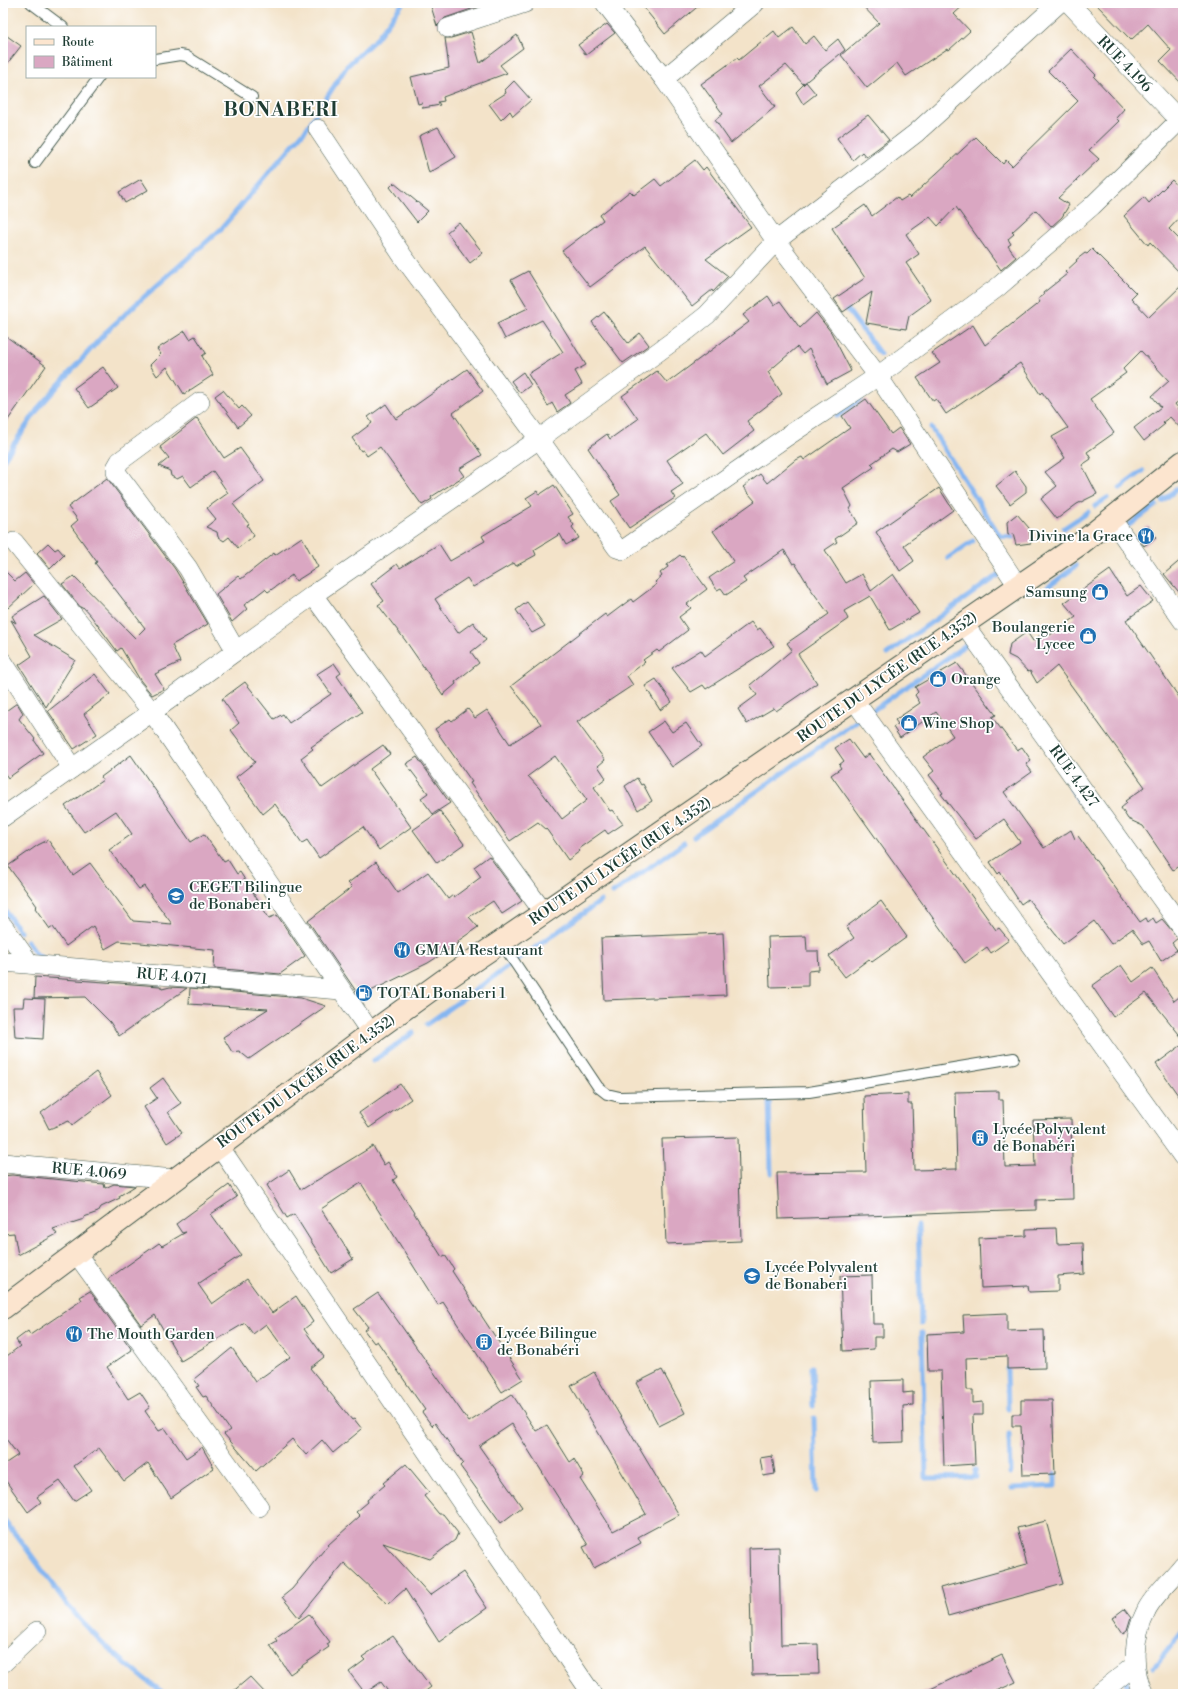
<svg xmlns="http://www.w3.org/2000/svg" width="1186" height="1697" font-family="'Libre Bodoni',serif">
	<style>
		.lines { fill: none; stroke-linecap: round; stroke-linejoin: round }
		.stream { stroke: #85b6f1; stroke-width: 5 }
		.building { fill: #daa7c2; fill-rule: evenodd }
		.lane-casing { stroke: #3f564a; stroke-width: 12 }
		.street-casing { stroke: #3f564a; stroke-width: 20 }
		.secondary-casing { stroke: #3f564a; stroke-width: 24 }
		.lane { stroke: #fff; stroke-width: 10 }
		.street { stroke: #fff; stroke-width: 19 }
		.secondary { stroke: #fce5cf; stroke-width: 22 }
		.labels { text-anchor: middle; stroke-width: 3.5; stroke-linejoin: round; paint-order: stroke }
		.street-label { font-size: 15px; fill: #1f3d34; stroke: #fff }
		.poi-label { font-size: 15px; fill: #1f3d34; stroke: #fff; text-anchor: start }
		.district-label { font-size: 19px; font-weight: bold; letter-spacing: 1px; fill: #1f3d34; stroke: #fff }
	</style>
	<rect width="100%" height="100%" fill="#fff"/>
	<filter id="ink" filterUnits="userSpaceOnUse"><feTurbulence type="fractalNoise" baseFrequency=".025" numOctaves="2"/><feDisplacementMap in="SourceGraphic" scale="8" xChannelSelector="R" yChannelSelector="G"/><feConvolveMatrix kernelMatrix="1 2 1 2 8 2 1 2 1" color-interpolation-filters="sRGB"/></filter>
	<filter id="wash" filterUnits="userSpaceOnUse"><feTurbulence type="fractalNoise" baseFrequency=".012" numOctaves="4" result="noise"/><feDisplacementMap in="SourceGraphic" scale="16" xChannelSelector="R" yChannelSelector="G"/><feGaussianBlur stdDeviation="0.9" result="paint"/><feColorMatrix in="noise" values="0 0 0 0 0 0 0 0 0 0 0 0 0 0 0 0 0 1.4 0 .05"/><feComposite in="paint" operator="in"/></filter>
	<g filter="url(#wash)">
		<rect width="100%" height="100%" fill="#f3e3c9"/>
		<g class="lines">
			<!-- stream -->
			<g class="stream">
				<path d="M847 309 880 354"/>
				<path d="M837 416 860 399"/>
				<path d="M931 428 1000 536 1014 537"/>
				<path d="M3 460 40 406 107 331 136 304 221 229 307 128 347 66 376 39 403 3"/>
				<path d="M1120 488 1143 471"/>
				<path d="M1162 501 1183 484"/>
				<path d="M1095 506 1107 498"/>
				<path d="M1129 525 1156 505"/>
				<path d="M1064 528 1088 512"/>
				<path d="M948 558 973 541"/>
				<path d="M1048 587 1076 566"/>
				<path d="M887 654 998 575"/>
				<path d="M872 711 970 642"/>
				<path d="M822 746 858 720"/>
				<path d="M1071 788 1079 801"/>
				<path d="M694 836 822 745"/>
				<path d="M613 893 684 843"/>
				<path d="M3 908 20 932"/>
				<path d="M27 941 37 955 43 958"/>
				<path d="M427 1024 601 901"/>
				<path d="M373 1061 413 1033"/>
				<path d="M769 1097 771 1173"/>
				<path d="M918 1225 921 1324"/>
				<path d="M922 1333 926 1478 976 1477 975 1470"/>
				<path d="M812 1367 813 1406"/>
				<path d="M1007 1369 1008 1409"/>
				<path d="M814 1418 816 1491"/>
				<path d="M1009 1434 1010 1474"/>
				<path d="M1012 1488 1055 1486V1473"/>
				<path d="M3 1520C28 1547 47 1579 70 1608 97 1640 130 1669 165 1694"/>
				<path d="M1154 1667 1183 1631"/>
				<path d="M1125 1680 1131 1694"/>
			</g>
		</g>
		<g id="blocks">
			<!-- building -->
			<g class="building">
				<path d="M430 3H489L445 18 437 26Z"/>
				<path d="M640 3H702L665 34Z"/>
				<path d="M860 3H966L954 14 970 31 949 50 947 49 906 76 897 63 867 88 841 55 879 23Z"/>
				<path d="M1095 3H1183V85L1160 61 1171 50 1148 24 1131 40Z"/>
				<path d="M607 24 615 33 586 55 578 45Z"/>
				<path d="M793 27 805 44 814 36 825 50 838 39 845 50 803 84 786 65 759 86 775 107 731 143 715 120 723 114 701 84 737 58 739 60 774 31 779 38Z"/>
				<path d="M471 32 480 63 517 35 523 48 500 65 507 73 443 97 444 101 438 102 440 105 423 108 422 103 418 104 411 77 449 68 445 38H451Z"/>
				<path d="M3 33 21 46 3 69Z"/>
				<path d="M1071 49 1096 75 1094 77 1124 109 1116 118 1119 121 1089 150 1099 159 1058 198 1069 205 1062 217 1051 227 1036 210 1012 232 1014 234 1008 239 1011 244 1008 246 1016 257 1001 270 956 207 938 226 930 217 906 234 919 254 906 263 931 300 909 316 906 329 866 323 872 292 843 312 834 299 865 278 832 228 865 205 872 216 897 197 900 201 908 196 910 198 976 137 1003 164 1006 160 1012 166 1078 101 1048 71Z"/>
				<path d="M514 81 531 100 513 116 510 111 501 120 489 104 506 93 505 90Z"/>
				<path d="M806 82 816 94 803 104 796 92Z"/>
				<path d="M868 115 889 140 866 157 862 152 853 160 837 138Z"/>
				<path d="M438 127 456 157 429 173 419 136Z"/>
				<path d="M695 160 703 170 706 167 751 227 706 259 728 276 713 292 712 290 692 306 645 246 590 287 562 251 603 220 600 215 630 191 634 195 655 179 661 186Z"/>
				<path d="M141 179 148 190 125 203 119 192Z"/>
				<path d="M1172 180 1183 192V214L1169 229 1183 243V276L1150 242 1148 245 1124 216 1144 197 1149 203Z"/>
				<path d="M394 183 428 211 417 222 390 187Z"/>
				<path d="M459 222 483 253 470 263 447 232Z"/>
				<path d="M1092 249 1136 293 1131 298 1149 317 1183 284V398L1175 404 1183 415V431L1170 417 1163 422 1165 424 1144 441 1134 428 1161 407 1152 396 1169 381 1141 351 1123 369 1126 373 1090 399 1114 433 1087 452 1091 459 1082 465 1097 494 1077 504 1057 519 1041 499 1057 486 1045 472 1065 458 1052 437 1068 428 1042 392 1040 394 1020 363 946 414 936 399 933 401 917 378 940 363 932 353 973 325 985 345 1040 302 1038 299 1044 295 1043 293 1067 274 1065 272 1077 261 1076 260 1085 253 1087 254Z"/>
				<path d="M528 271 586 365 575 371 582 384 565 395 570 403 557 412 552 403 548 406 528 374 563 352 542 320 505 339 497 323 528 308 511 280Z"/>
				<path d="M768 296 774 305 780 301 800 328 816 313 831 332 851 371 827 384 809 349 803 354 797 347 768 372 782 394 747 421 754 431 723 455 706 433 667 460 683 484 671 492 675 498 629 528 611 501 620 495 588 448 607 434 610 439 638 419 622 396 657 371 667 383 749 322 743 315Z"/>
				<path d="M604 312 628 343 640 333 649 345 623 363 592 322Z"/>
				<path d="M185 331 190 339 195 336 206 353 202 356 213 375 184 394 167 367 157 376 150 365 161 354 157 349Z"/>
				<path d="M3 334 46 366 3 427Z"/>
				<path d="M103 367 118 388 89 408 74 388Z"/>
				<path d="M467 369 483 391 453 413 482 455 459 469 464 476 431 497 432 499 422 505 380 447 367 456 363 450 361 451 352 438 372 423 368 417 386 404 396 419Z"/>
				<path d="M523 372 531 385 520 393 511 381Z"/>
				<path d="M223 390 239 409 242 406 251 416 238 427 215 396Z"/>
				<path d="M866 399 891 434 899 428 910 444 897 452 892 449 871 464 874 467 843 488 852 506 850 509 858 523 835 539 837 542 825 550 846 583 862 574 871 591 893 574 919 613 890 630 870 596 844 611 848 619 798 654 817 683 776 711 774 708 747 724 738 709 757 695 750 685 792 650 787 643 829 614 810 588 795 563 793 564 784 550 743 578 746 582 726 595 721 588 717 590 709 578 734 561 713 531 755 501 743 487 760 474 767 483 794 461 802 457 804 460 850 428 842 416Z"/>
				<path d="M197 418 224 458 240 448 264 481 233 504 249 524 247 525 254 536 238 548 229 537 224 541 218 537 217 532 206 527 216 519 207 508 228 493 213 471 191 487 183 476 177 479 171 476 170 471 159 466 169 458 160 447Z"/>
				<path d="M1015 471 1026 486V492L1010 504 996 486Z"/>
				<path d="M107 478 175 569 208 624 172 645 180 662 155 674 164 689 152 695 140 680 121 648 117 651 91 616 83 607 81 608 62 584 74 576 135 638 145 628 95 563 97 562 71 526 78 520 68 507Z"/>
				<path d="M554 485 573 514 568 517 574 525 572 527 579 538 566 545 560 534 534 550 536 555 516 566 514 563 473 587 467 578 435 599 458 633 473 622 486 640 471 652 479 663 455 682 456 684 443 695 405 640 378 605 384 601 371 584 397 564 400 568 439 544 450 561 485 541 482 536 532 506 526 498 537 491 539 495Z"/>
				<path d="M939 488 953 510 904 545 914 561 900 571 876 532Z"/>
				<path d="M1017 514 1029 528 1031 543 1016 545 1013 534 1008 535 1007 522Z"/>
				<path d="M1148 526 1156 537 1144 546 1136 535Z"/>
				<path d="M302 537 318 567 296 581 292 575 268 592 265 589 244 605 247 609 232 622 216 594 238 576 241 579 274 553 275 555Z"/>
				<path d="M48 543 55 550 58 548 64 555 50 569 37 553Z"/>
				<path d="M680 555 682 557 683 556 707 589 687 604 691 608 679 617 688 630 659 652 657 650 643 660 645 662 627 676 633 685 577 722 605 760 598 766 606 778 594 787 610 811 612 810 623 824 608 834 605 830 578 849 580 851 568 860 547 830 538 822 510 841 470 783 472 782 435 729 450 719 452 721 468 709 475 718 487 710 510 744 541 724 511 686 605 614 607 617 631 599 633 602 657 584 655 582 662 576 660 573 668 567 667 565ZM555 756 587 800 562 819 539 788 528 776Z"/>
				<path d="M1183 558V597L1164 574Z"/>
				<path d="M3 569 15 581 25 573 34 584 8 608 3 600Z"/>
				<path d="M1110 570 1127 596 1141 586 1153 601 1126 620 1183 703V863L1173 870 1143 826 1128 819 1121 808 1127 803 1125 801 1145 787 1057 666 1037 683 1030 671 1028 672 1016 659 1008 655 1010 644 1027 632 1033 641 1047 630 1050 635 1076 617 1064 603Z"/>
				<path d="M44 596 62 619 34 635 75 660 46 707 19 665 32 656 11 620 16 623 12 616Z"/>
				<path d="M527 602 545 626 532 633 516 610Z"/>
				<path d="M751 622 757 630 760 628 774 646 706 689 703 685 691 692 672 668 701 650 705 656Z"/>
				<path d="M334 663 341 673 337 676 362 712 311 747 313 749 301 758 322 788 383 745 390 754 370 769 411 827 379 850 363 827 319 858 307 840 302 843 275 804 263 814 236 777 255 762 231 730 239 723 222 699 245 682 274 719 283 714 289 723 331 694 317 674Z"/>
				<path d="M957 663 996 715 992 717 1017 750 1022 747 1031 760 1026 764 1032 772 1004 792 1044 848 1071 830 1075 839 1078 836 1140 922 1146 918 1148 922 1153 918 1156 923 1162 919 1178 938 1172 943 1177 950 1161 961 1149 941 1143 944 1132 929 1111 944 1094 921 1063 944 1028 899 1021 904 1000 872 998 874 990 862 1020 842 1004 819 976 839 941 794 943 793 929 775 934 771 923 757 953 736 936 712 900 738 893 727 898 724 895 720 920 703 915 695 918 692 915 687Z"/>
				<path d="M95 674 110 694 84 714 97 734 74 749 48 711Z"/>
				<path d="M656 679 672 702 660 710 645 686Z"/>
				<path d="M17 703 23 713 19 719 35 739 34 740 43 753 8 778 3 771V713Z"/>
				<path d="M664 721 672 732 686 723 702 746 672 767 648 732Z"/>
				<path d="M849 739 863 758 869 754 996 930 999 928 1009 940 991 953 987 947 965 963 831 775 841 768 839 765 844 761 835 748Z"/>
				<path d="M131 755 191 842 204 834 224 862 228 860 237 874 240 872 269 918 277 915 305 956 280 974 214 968 215 950 119 941 105 949 93 926 66 946 53 927 50 929 35 908 37 906 8 866 38 845 48 840 73 875 90 863 133 921 172 924 144 886 139 889 109 850 132 834 116 811 84 832 65 806 103 780 101 777Z"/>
				<path d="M417 757 450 803 433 814 421 798 428 793 406 764Z"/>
				<path d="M637 778 641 785 643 784 652 801 638 810 625 786Z"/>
				<path d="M440 811 464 844 437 863 413 830Z"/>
				<path d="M489 856 522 901 502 914 493 901 469 917 478 927 458 941 459 943 428 963 371 991 358 994 308 921 352 887 348 883 376 862 398 893 428 872 448 899 453 895 454 897 481 877 474 867Z"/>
				<path d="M881 901 907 937 872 962 869 959 845 977 829 956 854 938 846 927Z"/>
				<path d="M723 933 726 995 604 1000 601 938Z"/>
				<path d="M806 936 807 951H818L819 970 808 971V986L770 987 768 937Z"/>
				<path d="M1121 965 1133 982 1152 968 1174 1001 1183 994V1039L1146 993 1113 1017 1092 986Z"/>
				<path d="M35 977 160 986 162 989 170 987 187 988 119 1036 110 1022 85 997 34 998Z"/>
				<path d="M190 988 301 998 326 1006 249 1059 239 1051 232 1052 223 1037 268 1009 189 1004Z"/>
				<path d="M24 998 45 999 43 1039 15 1037 13 1007H23Z"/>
				<path d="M1183 1044V1102L1156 1064Z"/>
				<path d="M96 1072 112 1095 72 1125 69 1121 49 1129 41 1113Z"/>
				<path d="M163 1078 181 1103 168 1112 182 1133 167 1143 144 1107 157 1098 150 1088Z"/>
				<path d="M400 1084 411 1099 369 1128 359 1113Z"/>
				<path d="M999 1091V1100H1003L1005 1167 1035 1166 1033 1120 1071 1119 1073 1199 1036 1200V1210L779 1219 777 1173 866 1172 864 1096 908 1094V1104H912L914 1170 957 1169 955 1092Z"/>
				<path d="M738 1137 741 1241 666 1244 662 1139Z"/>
				<path d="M373 1146 384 1165 388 1162 397 1177 393 1180 442 1257 445 1255 454 1269 452 1271 523 1379 502 1392 443 1302 438 1305 361 1183 321 1209 353 1259 331 1273 294 1214 287 1218 267 1185 289 1170 301 1190Z"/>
				<path d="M12 1175 104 1184 105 1188 114 1184 135 1186 119 1196 120 1198 101 1207 98 1212 84 1217V1219L53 1229 57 1234 18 1255 14 1233 3 1234V1176Z"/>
				<path d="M229 1185 237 1197 211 1214 241 1255 198 1284 212 1304 247 1279 272 1313 296 1296 313 1322 304 1329 324 1357 310 1368 352 1420 354 1419 362 1429 333 1453 322 1440 306 1455 292 1439 256 1471 224 1434 230 1430 206 1396 203 1397 196 1387 199 1386 194 1379 232 1348 255 1382 290 1357 266 1324 253 1334 245 1323 181 1361 155 1315 141 1325 108 1279 159 1243 162 1246 186 1232 182 1233 176 1224Z"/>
				<path d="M1056 1228 1057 1244 1083 1243 1084 1274 1058 1276V1291L1029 1292 1028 1286 981 1288 979 1238 1026 1236V1229Z"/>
				<path d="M872 1275 873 1324H883V1337H874V1349L843 1351 840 1276Z"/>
				<path d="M90 1291 132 1350 107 1367 128 1399 140 1392 150 1407 145 1411 159 1431 165 1428 186 1458 202 1447 214 1468 171 1498 148 1463 124 1481 99 1448 74 1466 91 1490 74 1501 60 1481 37 1497 41 1502 28 1512 3 1477V1465L18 1455 3 1435V1359L20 1346 16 1340 28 1331 30 1335 82 1300 80 1297Z"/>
				<path d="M378 1293 469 1422 512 1394 536 1431 547 1425 570 1462 574 1459 584 1476 580 1479 613 1531 646 1514 571 1386 594 1372 679 1515 638 1537 641 1543 594 1568 583 1547 588 1545 512 1424 479 1446 522 1507 501 1523 460 1466 463 1463 435 1423 432 1426 422 1412 425 1410 377 1341 374 1343 364 1330 368 1327 354 1309Z"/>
				<path d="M1007 1313V1331L1044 1330 1045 1368 1007 1369V1356L966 1358 967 1390H973V1403L983 1402V1415H973L975 1464 944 1466 941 1371H928L927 1334 964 1332 963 1315Z"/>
				<path d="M662 1370 685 1413 659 1426 636 1383Z"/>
				<path d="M903 1380V1393L913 1392V1405L903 1406 904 1442 873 1443 871 1381Z"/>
				<path d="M1021 1400H1052L1055 1474 1023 1475 1021 1426H1012V1414H1021Z"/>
				<path d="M772 1456 775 1474 763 1476 760 1458Z"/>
				<path d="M406 1464 429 1492 424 1496 439 1514H443L458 1533 455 1540 430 1559 383 1543 430 1595 463 1572 487 1608 439 1642 405 1589 388 1604 344 1563 299 1618 282 1597 292 1589 328 1545 360 1516 356 1512 368 1502 367 1500 385 1485 383 1483Z"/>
				<path d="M1046 1521 1063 1584 948 1616 940 1588 1027 1564 1017 1528Z"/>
				<path d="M779 1547 781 1645 818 1644 819 1674 752 1675 749 1548Z"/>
				<path d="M1124 1609 1131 1618 1127 1631 1123 1634 1112 1618Z"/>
				<path d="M309 1614 330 1642 327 1644 329 1647 290 1674 270 1645 277 1641 275 1638Z"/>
				<path d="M393 1636 431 1687 422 1694H390L381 1682 365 1693 349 1672 365 1660 362 1657Z"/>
				<path d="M1002 1655 1016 1682 990 1694H920Z"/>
				<path d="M250 1677 266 1694H230Z"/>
			</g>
		</g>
	</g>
	<g filter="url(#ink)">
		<use href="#blocks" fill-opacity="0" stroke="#3f564a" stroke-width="1"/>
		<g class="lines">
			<!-- lane casing -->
			<g class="lane-casing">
				<g id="lane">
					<path d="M31 3 63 27"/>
					<path d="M155 59 180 55 186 56 252 97"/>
					<path d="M35 163 99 77"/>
					<path d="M501 942 598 1087 607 1094 620 1097 809 1092 1014 1058"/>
				</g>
			</g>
			<!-- street casing -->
			<g class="street-casing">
				<g id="street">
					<path d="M605 3 664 79 776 241 878 376 1018 586"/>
					<path d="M1069 3 1183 124"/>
					<path d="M448 28 525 3"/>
					<path d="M664 79 755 3"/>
					<path d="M318 129 404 258 539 439 617 548 623 550 786 437 878 376 998 287 1092 206 1183 117"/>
					<path d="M200 402 120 461 116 468V472L188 568 236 651"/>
					<path d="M1111 518 1183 621"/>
					<path d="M14 542 152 712 371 1033"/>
					<path d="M313 595 544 913"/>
					<path d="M964 624 1183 929"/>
					<path d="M3 662 72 768"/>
					<path d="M854 700 1183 1157"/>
					<path d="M3 817 152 712 313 595 539 439 688 330 707 315 776 241 916 133 1059 3"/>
					<path d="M3 926 30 964"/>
					<path d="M3 962 341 990"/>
					<path d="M219 1146 592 1694"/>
					<path d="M3 1163 174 1179"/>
					<path d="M76 1253 259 1507"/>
					<path d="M3 1663 37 1631"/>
					<path d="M1099 1694 1135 1665"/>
					<path d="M1144 1694C1131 1668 1133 1637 1146 1611 1152 1597 1173 1578 1183 1565"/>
				</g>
			</g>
			<!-- secondary casing -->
			<g class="secondary-casing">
				<path id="secondary" d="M3 1308 371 1033 443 981 501 942 1080 544 1183 462"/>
			</g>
			<!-- lane -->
			<use href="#lane" class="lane"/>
			<!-- street -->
			<use href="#street" class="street"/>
			<!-- secondary -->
			<use href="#secondary" class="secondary"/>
		</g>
	</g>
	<!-- icons -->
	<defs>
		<g id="restaurant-disc" transform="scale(0.9)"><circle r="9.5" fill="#1f6fb2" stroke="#fff"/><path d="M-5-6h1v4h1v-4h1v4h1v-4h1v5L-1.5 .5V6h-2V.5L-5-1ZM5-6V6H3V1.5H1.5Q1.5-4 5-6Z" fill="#fff"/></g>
		<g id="shop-disc" transform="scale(0.9)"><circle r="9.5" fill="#1f6fb2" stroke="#fff"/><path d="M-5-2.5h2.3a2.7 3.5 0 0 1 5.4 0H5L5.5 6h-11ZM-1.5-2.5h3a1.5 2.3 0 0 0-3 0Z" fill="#fff"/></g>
		<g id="school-disc" transform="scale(0.9)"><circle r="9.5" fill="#1f6fb2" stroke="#fff"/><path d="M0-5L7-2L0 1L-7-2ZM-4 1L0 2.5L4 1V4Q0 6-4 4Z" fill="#fff"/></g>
		<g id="fuel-disc" transform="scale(0.9)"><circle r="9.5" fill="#1f6fb2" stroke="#fff"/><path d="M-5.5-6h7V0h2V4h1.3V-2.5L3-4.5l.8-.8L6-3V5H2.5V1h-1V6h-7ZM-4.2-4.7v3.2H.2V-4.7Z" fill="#fff"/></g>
		<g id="building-disc" transform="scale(0.9)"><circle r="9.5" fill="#1f6fb2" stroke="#fff"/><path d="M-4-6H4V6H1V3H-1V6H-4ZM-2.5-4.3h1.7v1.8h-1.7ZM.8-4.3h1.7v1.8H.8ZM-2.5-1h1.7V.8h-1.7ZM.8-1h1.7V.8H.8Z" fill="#fff"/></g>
	</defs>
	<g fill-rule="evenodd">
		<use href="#restaurant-disc" x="1146" y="536"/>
		<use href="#shop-disc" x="1100" y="592"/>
		<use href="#shop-disc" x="1088" y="636"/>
		<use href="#shop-disc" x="938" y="679"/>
		<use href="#shop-disc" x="909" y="723"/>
		<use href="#school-disc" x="176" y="896"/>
		<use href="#restaurant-disc" x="402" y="950"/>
		<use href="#fuel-disc" x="364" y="993"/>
		<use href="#building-disc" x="980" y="1138"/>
		<use href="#school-disc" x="752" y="1276"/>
		<use href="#restaurant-disc" x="74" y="1334"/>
		<use href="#building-disc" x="484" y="1342"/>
	</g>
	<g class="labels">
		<!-- street labels -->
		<g class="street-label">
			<text transform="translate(1125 64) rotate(46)" y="5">RUE 4.196</text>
			<text transform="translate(887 677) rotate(-35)" y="5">ROUTE DU LYCÉE (RUE 4.352)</text>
			<text transform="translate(1074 776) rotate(54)" y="5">RUE 4.427</text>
			<text transform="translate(620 861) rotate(-34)" y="5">ROUTE DU LYCÉE (RUE 4.352)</text>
			<text transform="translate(172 976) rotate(5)" y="5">RUE 4.071</text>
			<text transform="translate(306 1081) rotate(-36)" y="5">ROUTE DU LYCÉE (RUE 4.352)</text>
			<text transform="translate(89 1171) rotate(5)" y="5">RUE 4.069</text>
		</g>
		<!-- poi labels -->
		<g class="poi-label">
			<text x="1133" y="541" text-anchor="end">Divine la Grace</text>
			<text x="1087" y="597" text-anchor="end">Samsung</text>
			<text x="1075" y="632" text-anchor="end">Boulangerie<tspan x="1075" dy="17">Lycee</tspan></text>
			<text x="951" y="684">Orange</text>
			<text x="922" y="728">Wine Shop</text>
			<text x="189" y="892">CEGET Bilingue<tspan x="189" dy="17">de Bonaberi</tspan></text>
			<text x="415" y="955">GMAIA Restaurant</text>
			<text x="377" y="998">TOTAL Bonaberi 1</text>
			<text x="993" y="1134">Lycée Polyvalent<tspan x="993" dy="17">de Bonabéri</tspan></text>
			<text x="765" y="1272">Lycée Polyvalent<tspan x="765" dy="17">de Bonaberi</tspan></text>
			<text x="497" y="1338">Lycée Bilingue<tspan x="497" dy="17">de Bonabéri</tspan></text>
			<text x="87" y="1339">The Mouth Garden</text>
		</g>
		<!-- district labels -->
		<g class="district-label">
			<text x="281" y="116">BONABERI</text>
		</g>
	</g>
	<!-- margin -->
	<rect width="1186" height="1697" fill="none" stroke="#fff" stroke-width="16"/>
	<!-- legend -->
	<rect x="26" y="26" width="130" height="52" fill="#ffffff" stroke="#a5b1ae"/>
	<rect x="34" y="39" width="20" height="6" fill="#fce5cf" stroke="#a5b1ae"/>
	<text x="62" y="46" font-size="12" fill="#1f3d34">Route</text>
	<rect x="34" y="56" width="20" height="12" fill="#daa7c2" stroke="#a5b1ae"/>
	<text x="62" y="66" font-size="12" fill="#1f3d34">Bâtiment</text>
</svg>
